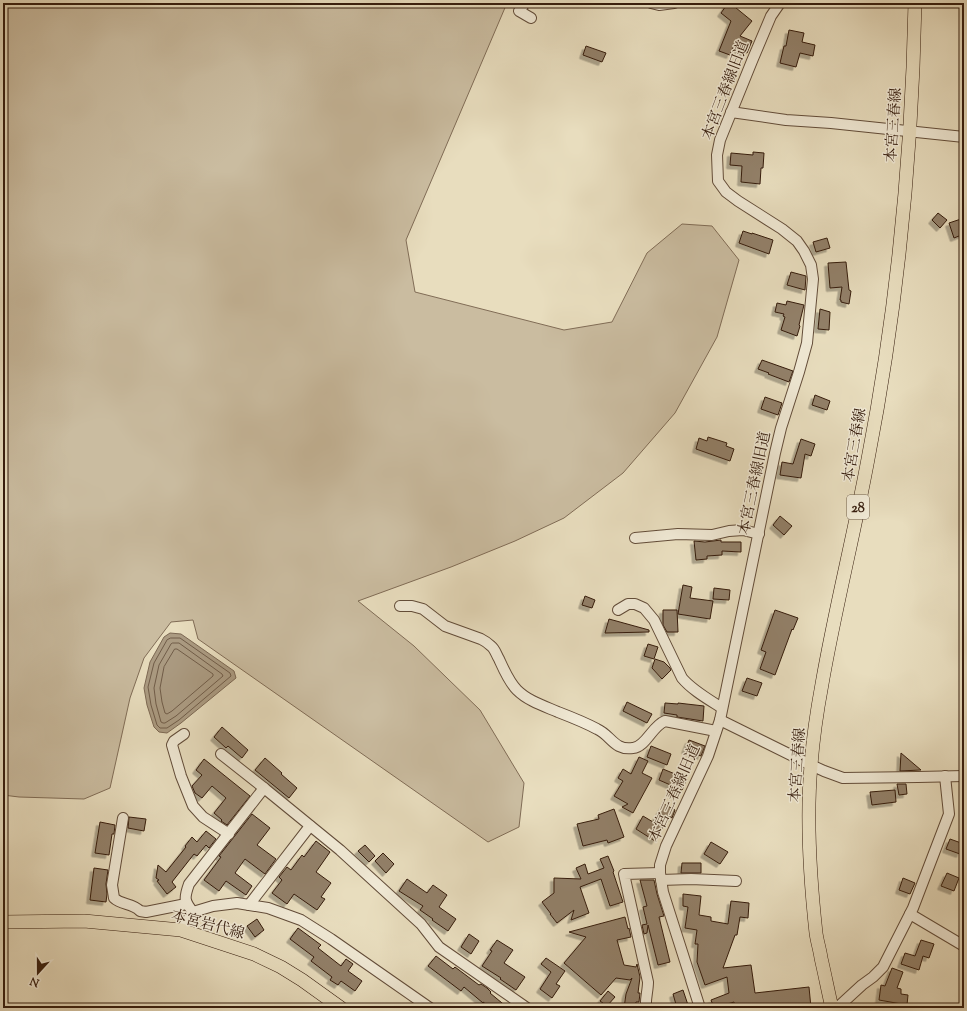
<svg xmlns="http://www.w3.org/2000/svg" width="967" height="1011" font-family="'Sorts Mill Goudy','Noto Serif JP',serif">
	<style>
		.green { fill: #cabca0; stroke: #806c56 }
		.water { fill: #ab9b82; stroke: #7c6853 }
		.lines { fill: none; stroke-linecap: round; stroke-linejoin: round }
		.shore { stroke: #705c48; stroke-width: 1 }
		.building { fill: #928069; stroke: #351c0d; filter: url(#shadow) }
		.minor-casing { stroke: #624c39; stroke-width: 12 }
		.major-casing { stroke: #351c0d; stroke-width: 14 }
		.minor { stroke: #f0e9d5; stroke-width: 10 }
		.major { stroke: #e8ddbe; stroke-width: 13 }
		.labels { text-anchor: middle; stroke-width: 3; stroke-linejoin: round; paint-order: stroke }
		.shield { fill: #f0e9d5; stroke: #6d5a49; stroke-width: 1 }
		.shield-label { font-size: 14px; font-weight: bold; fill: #351c0d }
		.street-label { font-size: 15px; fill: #351c0d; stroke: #f0e9d5 }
	</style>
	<defs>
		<filter id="shadow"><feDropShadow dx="-3.5" dy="3.5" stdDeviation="0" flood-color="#0004"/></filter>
	</defs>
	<rect width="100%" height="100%" fill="#e8ddbe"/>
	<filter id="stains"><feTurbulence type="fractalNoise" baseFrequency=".005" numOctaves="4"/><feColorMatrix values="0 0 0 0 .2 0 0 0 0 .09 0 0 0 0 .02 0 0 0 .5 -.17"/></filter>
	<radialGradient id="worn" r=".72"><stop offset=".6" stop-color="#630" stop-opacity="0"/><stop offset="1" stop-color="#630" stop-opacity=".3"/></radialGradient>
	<!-- green -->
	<path class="green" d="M3 3H507L406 240 415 292 564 330 612 322 647 253 682 224 712 226 739 260 717 337 675 413 623 473 564 518 515 541 451 567 358 601 414 646 480 710 524 783 519 827 488 842 198 639 193 620 171 622 144 658 130 698 110 788 84 799 19 797 3 795Z"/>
	<!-- water -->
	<path class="water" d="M170 633 181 634 234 671 236 678 181 723 167 733 159 732 154 727 147 705 144 688 150 662 164 637Z"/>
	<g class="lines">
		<!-- shore -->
		<g class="shore">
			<path d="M171 638H180L230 673 231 676 179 720 167 728H160L157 725 151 705 148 687 154 663 167 640Z"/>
			<path d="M173 643H179L222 674 223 676 176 716 165 723H163L161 722 156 704 154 688 159 665 171 644Z"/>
			<path d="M175 649H177L213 674V676L172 711 167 714 165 713 162 702 160 688 164 667Z"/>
		</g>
	</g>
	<!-- building -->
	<g class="building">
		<path d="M728 3H730L752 21 740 36 752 41 747 53 733 47 730 55 719 51 731 21 721 13Z"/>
		<path d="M789 30 804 33 802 42 815 45 813 56 800 53 796 67 780 63 784 46H786Z"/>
		<path d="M586 46 606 53 602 62 583 55Z"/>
		<path d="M753 152 764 153 763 168H761L760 184 741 182 742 166 730 165 731 153 753 155Z"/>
		<path d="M938 213 947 220 940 228 932 220Z"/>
		<path d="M964 218V234L954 238 949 223Z"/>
		<path d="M743 231 752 234V233L773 240 769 254 739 243Z"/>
		<path d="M827 238 830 248 816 252 813 242Z"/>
		<path d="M846 262 849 290 851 291 849 304 841 302V300H840L842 287 830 288 828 263Z"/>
		<path d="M791 272 806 276 805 290 787 285Z"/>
		<path d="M787 301 804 305 799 325 800 326 797 336 781 330 785 317 783 316 784 314 775 312 777 303 786 305Z"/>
		<path d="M820 309 830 312 829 330 818 329Z"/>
		<path d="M762 360 793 371 789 382 768 374 769 373 758 369Z"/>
		<path d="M815 395 830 401 827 410 812 405Z"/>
		<path d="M765 397 782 403 778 415 761 409Z"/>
		<path d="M708 437 727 443 726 446 734 449 730 461 696 449 699 438 707 441Z"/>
		<path d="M801 439 815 444 811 456 805 454 801 478 780 475 782 462 793 464Z"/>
		<path d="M780 516 792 526 784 535 773 525Z"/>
		<path d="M721 540V542H741V552L722 551V555L707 556V559L696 560 694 541 705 542Z"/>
		<path d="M683 585 692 587 690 598 713 601 710 619 678 614Z"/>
		<path d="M714 588 730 590 729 600 713 599Z"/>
		<path d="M585 596 595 600 592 608 582 605Z"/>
		<path d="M663 610H677L678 632H667L663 625Z"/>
		<path d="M775 610 798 618 793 630 792 629 775 675 760 669 766 652 761 650Z"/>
		<path d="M609 619 649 630V632L605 633Z"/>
		<path d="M648 644 658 647 654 659 644 656Z"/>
		<path d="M655 659 664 662 670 668 671 670 662 679 652 668Z"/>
		<path d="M747 678 762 683 757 696 742 691Z"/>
		<path d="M627 702 652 714 647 723 623 711Z"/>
		<path d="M665 703 678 704V703L704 706 703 721 677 717V715L664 713Z"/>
		<path d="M222 727 248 750 242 758 228 746 226 748 214 737Z"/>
		<path d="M689 740 705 746 701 756 685 750Z"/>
		<path d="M651 746 671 754 667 765 647 757Z"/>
		<path d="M901 753 921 770 900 771Z"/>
		<path d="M639 757 648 761 642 773 652 778 633 813 622 807 628 804 614 796 623 781 618 778 623 769 631 774Z"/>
		<path d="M265 758 282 773 281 774 297 788 289 798 255 770Z"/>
		<path d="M204 759 250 796 227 825 221 821 222 820 214 813 226 798 212 786 202 798 195 793 192 786 202 775 196 770Z"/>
		<path d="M663 769 687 779 682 790 659 780Z"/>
		<path d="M897 784H906L907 794 899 795Z"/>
		<path d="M895 790 896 802 872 805 870 792Z"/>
		<path d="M664 804 675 810 672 818 669 816 655 841 636 829 643 816 653 822Z"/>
		<path d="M614 809 624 837 608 843 607 840 583 846 577 824 599 819 598 815Z"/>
		<path d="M252 814 270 828 257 845 276 859 265 874 245 859 235 873 252 886 246 895 226 881 219 891 204 880 221 857 219 856Z"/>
		<path d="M129 817 146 819 144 831 128 828Z"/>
		<path d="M100 822 115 825 114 834H112L109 855 95 853Z"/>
		<path d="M206 831 216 839 209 848 206 845 197 856 194 854 172 882 176 887 167 894 157 881 159 880 156 878 158 865 166 872 186 847 185 846 192 837 197 842Z"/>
		<path d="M950 839 964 844 960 854 946 849Z"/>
		<path d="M316 841 330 852 316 872 331 883 321 897 325 899 317 910 294 894 287 904 272 893 282 880 279 877 287 867 291 870 302 855 304 857Z"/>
		<path d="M711 842 728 852 720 864 704 854Z"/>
		<path d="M365 845 375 856 369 862 358 851Z"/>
		<path d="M383 853 394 864 386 873 375 861Z"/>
		<path d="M608 856 614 871 613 872 623 902 610 906 601 879 580 887 589 913 571 920 574 910 557 923 550 914H551L542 902 554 893V878L581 879 576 868 585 864 588 874 604 868 600 859Z"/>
		<path d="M682 863H701V873H681Z"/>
		<path d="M94 868 108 870 106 884 107 894 106 902 90 900Z"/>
		<path d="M947 873 959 878 954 891 941 886Z"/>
		<path d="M903 878 915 883 910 894 899 890Z"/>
		<path d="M407 879 427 893 433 885 447 895 439 907 456 919 448 931 432 920 433 919 420 910 423 906 399 891Z"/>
		<path d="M640 880H654L657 894 664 916 659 917 670 962 658 965 648 925 647 933 644 934 642 925 647 924 643 907 647 906Z"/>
		<path d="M683 894 701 896 699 915 711 917V921L728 924 731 901 749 903 748 918 740 917 737 935H735L723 968 751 965 755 993 809 987 811 1008H753V1006L735 1008 734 1002 714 1008 711 1000 729 993 727 977 705 985 697 962 698 944H695L697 930 685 928 688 907 683 906Z"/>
		<path d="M625 917 628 929 629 928 631 937 617 940 624 965 636 967 637 964 640 977 638 993H640L639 1002H636L634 1008H624L626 994 632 978 630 980 616 978 601 995 564 963 586 937 569 932Z"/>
		<path d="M257 919 264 930 255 937 247 926Z"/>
		<path d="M298 928 321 945 318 948 341 966 346 959 353 964 348 971 362 981 355 991 341 981 338 985 330 980 332 977 311 961 314 957 290 939Z"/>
		<path d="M469 934 479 941 471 954 461 947Z"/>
		<path d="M497 940 513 950 504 963 525 977 516 990 500 979 501 978 482 966 492 951 490 950Z"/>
		<path d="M921 940 934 944 929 958 923 956 919 970 901 964 905 953 915 956Z"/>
		<path d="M436 956 453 969 455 967 479 985 481 984 487 988 491 992 490 993 508 1008H491L483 1002V1003L464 987 461 991 428 966Z"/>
		<path d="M546 958 565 971 556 984 560 986 552 998 540 989 551 972 541 964Z"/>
		<path d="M892 968 903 972 897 988 901 989V994L908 995 907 1005 879 1000 881 985 885 986Z"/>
		<path d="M683 990 689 1008H677L673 994Z"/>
		<path d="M608 991 615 997 607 1006 600 1001Z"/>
	</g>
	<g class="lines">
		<!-- minor casing -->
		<g class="minor-casing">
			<g id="minor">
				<path d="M525 3 519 11 531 18"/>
				<path d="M651 3 659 5 674 3"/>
				<path d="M731 112 786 120 831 123 964 137"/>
				<path d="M635 538 678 534 712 535 729 531 743 530 759 534"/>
				<path d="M400 606H412L423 609 445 626 481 639C485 641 488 643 491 646 495 649 496 654 499 659 504 670 509 682 517 690 528 701 544 706 558 712 571 717 584 722 597 729 611 735 614 751 633 748 646 747 652 726 665 721L716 731"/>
				<path d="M618 610 628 604H635L644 608 654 620 682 678C692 690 708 699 722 708"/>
				<path d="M720 720 811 765 824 771 843 778 918 777 964 776"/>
				<path d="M184 734 174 741 172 745 181 776 193 806 203 817 229 834"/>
				<path d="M221 754 264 788"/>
				<path d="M123 818 112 885 114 898C121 905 133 903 140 911L146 912 186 904"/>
				<path d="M661 880 691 879 736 881"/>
				<path d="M249 905 310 826"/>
				<path d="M193 912C184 901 184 898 189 884L264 788 340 850 421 924 439 947 527 1008"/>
				<path d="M910 914 964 946"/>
				<path d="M181 930 193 912 213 906 237 903 268 908 301 920 331 939 430 1008"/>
				<path d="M646 1008C645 999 648 991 648 982L624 874 660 873"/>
				<path d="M700 1008 663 892 660 873V865L666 846 708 756 720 720 775 453 781 428 799 372 807 343 813 279 811 265 804 251 797 241 782 229 738 201 726 192 718 181 717 155 720 140 752 61 771 16 780 3"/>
				<path d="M837 1008 862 985 873 977 883 967 913 908 949 814 945 776"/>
			</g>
		</g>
		<!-- major casing -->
		<g class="major-casing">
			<g id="major">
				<path d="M3 922 84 921 181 930 254 954 281 967 302 980 341 1008"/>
				<path d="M832 1008C828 991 825 975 821 958 820 950 817 941 816 933 810 878 806 821 811 765 813 738 817 711 822 684 835 609 854 535 868 459 897 310 912 155 915 3"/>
			</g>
		</g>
		<!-- minor -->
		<use href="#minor" class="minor"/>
		<!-- major -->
		<use href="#major" class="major"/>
	</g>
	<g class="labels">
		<!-- shield labels -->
		<rect class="shield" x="847" y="495" width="22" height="24" rx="3"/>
		<g class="shield-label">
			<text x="858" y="512">28</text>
		</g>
		<!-- street labels -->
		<g class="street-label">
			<text transform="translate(725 90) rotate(-69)" y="5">本宮三春線旧道</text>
			<text transform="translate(893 125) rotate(-86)" y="5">本宮三春線</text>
			<text transform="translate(854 445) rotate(-80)" y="5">本宮三春線</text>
			<text transform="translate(754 483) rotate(-78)" y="5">本宮三春線旧道</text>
			<text transform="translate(797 765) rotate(-86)" y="5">本宮三春線</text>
			<text transform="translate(674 793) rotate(-66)" y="5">本宮三春線旧道</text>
			<text transform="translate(208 924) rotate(15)" y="5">本宮岩代線</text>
		</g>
	</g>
	<!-- margin -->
	<rect width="967" height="1011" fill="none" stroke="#e8ddbe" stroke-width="16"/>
	<rect x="4" y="4" width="959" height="1003" fill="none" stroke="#351c0d" stroke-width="2"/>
	<rect x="8" y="8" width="951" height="995" fill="none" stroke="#351c0d"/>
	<!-- north arrow -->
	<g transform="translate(38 973) rotate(201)" stroke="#f0e9d5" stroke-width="3" paint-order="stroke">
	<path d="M0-3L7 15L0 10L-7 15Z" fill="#351c0d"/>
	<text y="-6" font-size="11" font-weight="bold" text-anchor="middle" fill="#351c0d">N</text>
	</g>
	<rect width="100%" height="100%" filter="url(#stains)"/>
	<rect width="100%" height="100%" fill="url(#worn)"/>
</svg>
